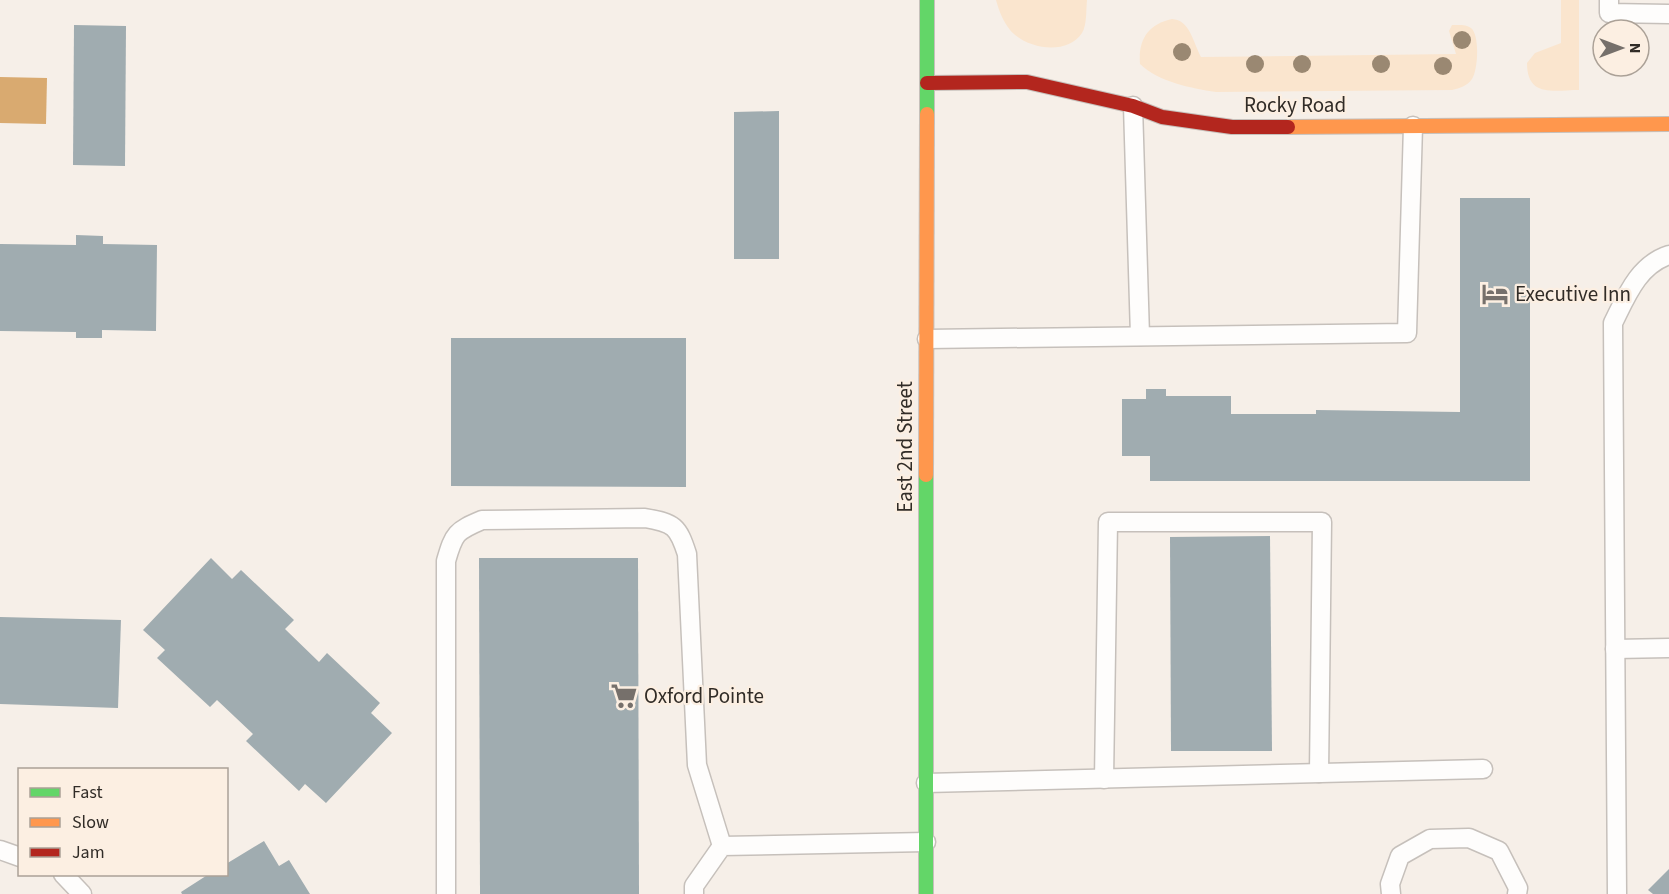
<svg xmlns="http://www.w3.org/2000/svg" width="1669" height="894" font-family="'Source Sans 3',sans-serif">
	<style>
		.green { fill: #fae5ce }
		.water { fill: #d9aa70 }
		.building { fill: #a0acb0 }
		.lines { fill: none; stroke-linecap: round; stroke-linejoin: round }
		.lane-casing { stroke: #c6c0bb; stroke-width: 21 }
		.fast-casing { stroke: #c6c0bb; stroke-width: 16 }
		.slow-casing { stroke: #c6c0bb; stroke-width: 16 }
		.jam-casing { stroke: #c6c0bb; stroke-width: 16 }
		.lane { stroke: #fefdfc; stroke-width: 18 }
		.fast { stroke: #63d668; stroke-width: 14 }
		.slow { stroke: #ff974d; stroke-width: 14 }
		.jam { stroke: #b3261e; stroke-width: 14 }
		.tree { fill: #9a8872 }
		.labels { text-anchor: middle; stroke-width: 4.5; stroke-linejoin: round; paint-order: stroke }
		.street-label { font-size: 21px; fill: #312c27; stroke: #fcefe2 }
		.poi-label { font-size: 21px; fill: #312c27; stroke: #fcefe2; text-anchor: start }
	</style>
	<rect width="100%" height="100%" fill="#f6efe8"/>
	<!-- green -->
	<g class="green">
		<path d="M996 0H1087C1086 9 1087 25 1082 33 1067 56 1026 49 1010 30 1003 21 999 11 996 0Z"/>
		<path d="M1561 0H1579V90C1554 90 1527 98 1527 63L1535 53 1561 43Z"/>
		<path d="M1172 19C1190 20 1193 42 1201 57L1456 54 1449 31 1452 25C1458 25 1466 24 1471 28 1480 35 1478 70 1472 79 1467 86 1460 88 1452 90L1216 92C1190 88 1159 82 1140 64 1138 40 1148 24 1172 19Z"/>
	</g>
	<!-- water -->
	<path class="water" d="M0 77 47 78 46 124 0 123Z"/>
	<!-- building -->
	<g class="building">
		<path d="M74 25 126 26 125 166 73 165Z"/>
		<path d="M779 111V259H734V112Z"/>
		<path d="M1460 198H1530V481H1150V456H1122V399H1146V389H1166V396H1231V414H1316V410L1460 412Z"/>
		<path d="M76 235 103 236V244L157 245 156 331 102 330V338H76V332L0 331V244L76 245Z"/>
		<path d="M451 338H686V487L451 486Z"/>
		<path d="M1270 536 1272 751H1171L1170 537Z"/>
		<path d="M211 558 232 579 241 570 294 620 285 629 319 662 327 653 380 703 371 713 392 733 326 803 305 784 299 791 246 741 253 734 217 700 210 707 157 658 165 650 143 630Z"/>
		<path d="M479 558H638L639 894H480Z"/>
		<path d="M0 617 121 620 118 708 0 704Z"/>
		<path d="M264 841 279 866 289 860 310 894H182L181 892 209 874H226V864Z"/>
		<path d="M1669 869V894H1653L1648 890Z"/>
	</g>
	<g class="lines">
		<!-- lane casing -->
		<g class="lane-casing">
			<g id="lane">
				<path d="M1609 0V13L1669 14"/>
				<path d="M1133 106 1140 336"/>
				<path d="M927 339 1407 333 1413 126"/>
				<path d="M1615 649 1669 648"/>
				<path d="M1104 779 1108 522H1322L1319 773"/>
				<path d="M926 783 1483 769"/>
				<path d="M0 850 20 857"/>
				<path d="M63 874 82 894"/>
				<path d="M446 894V561C454 533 456 531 482 520L645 518C674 523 678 526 687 554L697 765 722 846"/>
				<path d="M694 894V886L722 846 926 842"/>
				<path d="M1391 894 1390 884 1400 856 1430 839 1469 838 1499 851 1518 888 1517 894"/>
				<path d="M1617 894 1613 323C1626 297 1638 265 1669 255"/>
			</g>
		</g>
		<!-- fast casing -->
		<g class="fast-casing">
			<g id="fast">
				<path d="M927 114V0"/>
				<path d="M926 894V475"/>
			</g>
		</g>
		<!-- slow casing -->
		<g class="slow-casing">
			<g id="slow">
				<path d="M1288 127 1669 124"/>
				<path d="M926 475 927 114"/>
			</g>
		</g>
		<!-- jam casing -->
		<g class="jam-casing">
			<path id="jam" d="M927 83 1027 82 1133 106 1162 117 1232 127H1288"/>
		</g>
		<!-- lane -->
		<use href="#lane" class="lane"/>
		<!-- fast -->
		<use href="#fast" class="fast"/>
		<!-- slow -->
		<use href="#slow" class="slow"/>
		<!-- jam -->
		<use href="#jam" class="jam"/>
	</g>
	<!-- trees -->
	<g class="tree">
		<circle cx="1462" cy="40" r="9"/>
		<circle cx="1182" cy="52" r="9"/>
		<circle cx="1255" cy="64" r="9"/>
		<circle cx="1302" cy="64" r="9"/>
		<circle cx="1381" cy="64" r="9"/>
		<circle cx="1443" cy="66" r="9"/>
	</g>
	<!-- icons -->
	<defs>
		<g id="hotel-bare" transform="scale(2.07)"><path d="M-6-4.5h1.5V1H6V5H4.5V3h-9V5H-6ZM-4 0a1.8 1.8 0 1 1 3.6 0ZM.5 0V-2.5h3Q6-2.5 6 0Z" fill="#76706b" stroke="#fcefe2" stroke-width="2.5" paint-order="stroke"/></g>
		<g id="supermarket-bare" transform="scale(2.07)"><path d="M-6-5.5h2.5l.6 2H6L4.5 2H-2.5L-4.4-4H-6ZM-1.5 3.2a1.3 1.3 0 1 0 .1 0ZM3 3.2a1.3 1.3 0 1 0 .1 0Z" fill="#76706b" stroke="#fcefe2" stroke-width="2.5" paint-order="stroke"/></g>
	</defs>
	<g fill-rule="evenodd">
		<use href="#hotel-bare" x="1495" y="294"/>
		<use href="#supermarket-bare" x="624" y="696"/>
	</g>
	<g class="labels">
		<!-- street labels -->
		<g class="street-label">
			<text x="1295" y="112">Rocky Road</text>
			<text transform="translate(905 447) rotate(-90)" y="7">East 2nd Street</text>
		</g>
		<!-- poi labels -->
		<g class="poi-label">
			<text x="1515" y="301">Executive Inn</text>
			<text x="644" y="703">Oxford Pointe</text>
		</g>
	</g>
	<!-- legend -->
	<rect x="18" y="768" width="210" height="108" fill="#fcefe2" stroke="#aba197" stroke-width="1.5"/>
	<rect x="30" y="788" width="30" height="9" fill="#63d668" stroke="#aba197" stroke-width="1.5"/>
	<text x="72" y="798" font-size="18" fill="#312c27">Fast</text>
	<rect x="30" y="818" width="30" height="9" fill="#ff974d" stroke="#aba197" stroke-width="1.5"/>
	<text x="72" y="828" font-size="18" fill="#312c27">Slow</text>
	<rect x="30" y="848" width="30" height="9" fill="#b3261e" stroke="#aba197" stroke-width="1.5"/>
	<text x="72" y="858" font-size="18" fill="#312c27">Jam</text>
	<!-- north arrow -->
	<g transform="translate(1621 48) rotate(90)"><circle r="28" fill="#fcefe2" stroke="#aba197" stroke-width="1.5"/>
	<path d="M0-4.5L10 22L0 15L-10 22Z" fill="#76706b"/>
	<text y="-9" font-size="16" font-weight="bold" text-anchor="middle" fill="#312c27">N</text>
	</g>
</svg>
